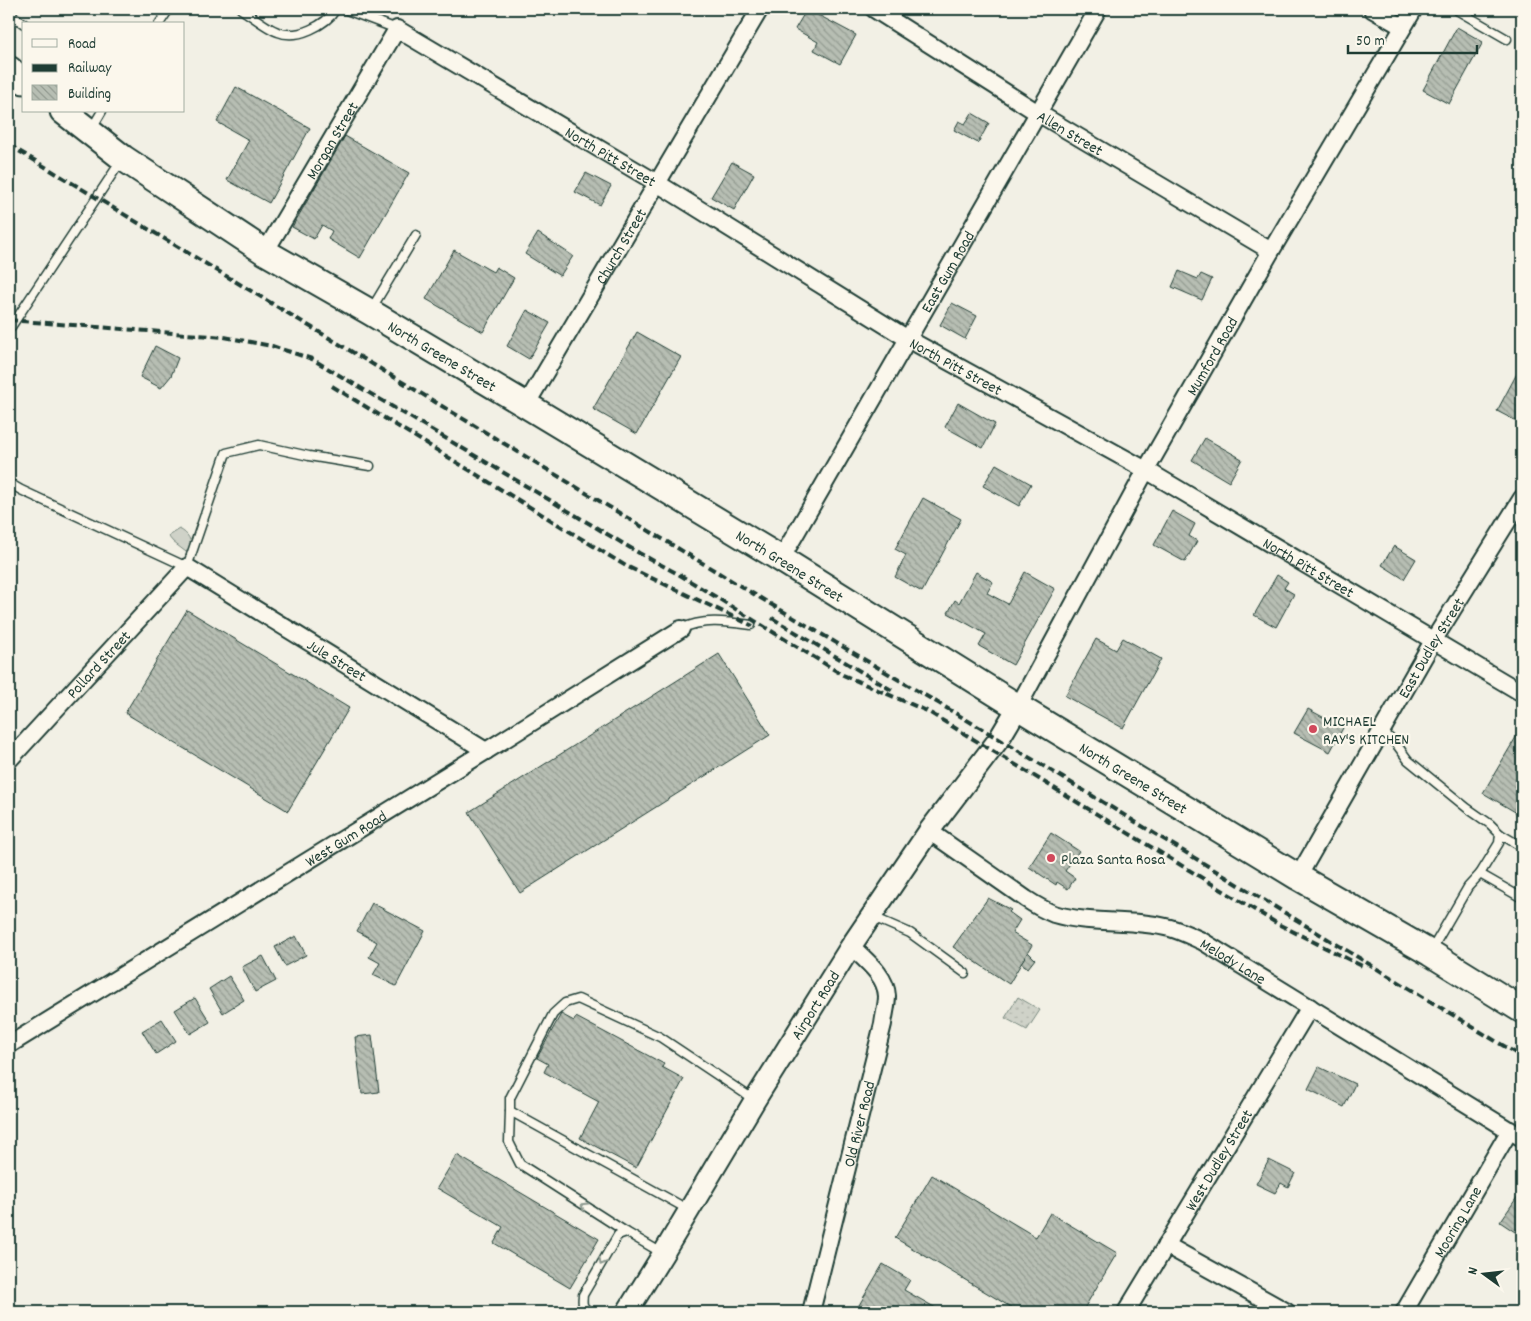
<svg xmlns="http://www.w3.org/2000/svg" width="1531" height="1321" font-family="Dekko,sans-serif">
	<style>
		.grass { fill: #cfd2c8; stroke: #77887e }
		.park { fill: url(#park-dots); stroke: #77887e }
		.building { fill: url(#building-back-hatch); stroke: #1f3d34 }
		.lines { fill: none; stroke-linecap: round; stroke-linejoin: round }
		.service-casing { stroke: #1f3d34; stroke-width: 11 }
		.minor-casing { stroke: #1f3d34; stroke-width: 20 }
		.tertiary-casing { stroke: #1f3d34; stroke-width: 24 }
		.primary-casing { stroke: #1f3d34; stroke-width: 29 }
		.service { stroke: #fbf7ec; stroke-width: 8 }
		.minor { stroke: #fbf7ec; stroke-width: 16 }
		.tertiary { stroke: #fbf7ec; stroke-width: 20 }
		.primary { stroke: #fbf7ec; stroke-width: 25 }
		.rail { stroke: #1f3d34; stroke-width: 4; stroke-dasharray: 8 4; stroke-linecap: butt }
		.oneway { stroke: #8d9a90 }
		.poi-dot { fill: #d1495b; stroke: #fbf7ec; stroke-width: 2 }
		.labels { text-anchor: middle; stroke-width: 4.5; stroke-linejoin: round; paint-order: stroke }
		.street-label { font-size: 16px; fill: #1f3d34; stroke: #fbf7ec }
		.poi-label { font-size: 16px; fill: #1f3d34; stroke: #fbf7ec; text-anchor: start }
	</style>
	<defs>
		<pattern id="park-dots" width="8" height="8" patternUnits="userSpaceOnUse" patternTransform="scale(1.25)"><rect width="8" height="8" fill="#cfd2c8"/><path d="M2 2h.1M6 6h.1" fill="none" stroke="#b1b5ac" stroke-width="1.8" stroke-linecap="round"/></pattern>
		<pattern id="building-back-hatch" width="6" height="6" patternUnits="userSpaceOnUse" patternTransform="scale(1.25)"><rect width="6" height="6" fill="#b7beb3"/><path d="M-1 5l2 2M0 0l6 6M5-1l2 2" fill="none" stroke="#949c92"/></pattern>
	</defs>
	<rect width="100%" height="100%" fill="#f2f0e5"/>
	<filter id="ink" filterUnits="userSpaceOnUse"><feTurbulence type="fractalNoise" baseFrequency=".02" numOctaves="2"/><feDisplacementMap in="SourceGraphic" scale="10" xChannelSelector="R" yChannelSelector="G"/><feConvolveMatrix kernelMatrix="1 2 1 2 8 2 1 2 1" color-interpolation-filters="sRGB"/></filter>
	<g filter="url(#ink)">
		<!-- grass -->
		<path class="grass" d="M179 529C188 533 193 541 190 551L186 552 173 542 168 536Z"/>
		<!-- park -->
		<path class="park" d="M1018 997 1040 1010 1027 1030 1005 1018Z"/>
		<!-- building -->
		<g class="building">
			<path d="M807 9 856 35 840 64 814 50 818 42 795 29Z"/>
			<path d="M1457 27 1483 42 1449 104 1423 90Z"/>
			<path d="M236 87 310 128 269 203 227 180 249 140 217 122Z"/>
			<path d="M972 113 989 123 978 143 954 130 959 121 965 124Z"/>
			<path d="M345 136 409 173 360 258 328 239 332 231 322 225 314 239 292 227Z"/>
			<path d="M732 162 754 174 734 210 711 197Z"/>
			<path d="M586 173 611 186 600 205 575 192Z"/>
			<path d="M538 233 573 256 560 276 525 254Z"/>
			<path d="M454 250 493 272 496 267 514 278 483 332 426 299Z"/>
			<path d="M1179 271 1198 279 1201 274 1212 279 1202 300 1172 287Z"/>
			<path d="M952 303 977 316 965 339 940 325Z"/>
			<path d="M527 310 550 323 529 359 507 346Z"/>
			<path d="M637 332 681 357 637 434 593 409Z"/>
			<path d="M155 346 178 358 171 376 161 388 140 377Z"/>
			<path d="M1522 364V424L1497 411Z"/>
			<path d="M958 403 995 424 983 448 945 427Z"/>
			<path d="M1205 438 1242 459 1229 482 1192 460Z"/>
			<path d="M996 464 1031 484 1019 506 983 486Z"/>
			<path d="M923 498 961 519 922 592 895 577 906 555 895 549Z"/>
			<path d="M1172 511 1195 524 1189 536 1197 541 1185 562 1154 545Z"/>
			<path d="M1394 546 1416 559 1404 579 1382 565Z"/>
			<path d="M976 572 993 582 987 593 1008 604 1025 572 1055 589 1013 665 979 646 986 634 948 613 955 600 959 603Z"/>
			<path d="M1277 575 1288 582 1284 588 1294 594 1276 627 1254 615Z"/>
			<path d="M187 610 349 708 288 811 125 713Z"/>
			<path d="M1123 638 1161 659 1123 728 1065 696 1096 639 1116 650Z"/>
			<path d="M719 654 770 735 520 893 469 812Z"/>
			<path d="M1308 709 1343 728 1330 752 1294 733Z"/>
			<path d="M1522 727V816L1483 793Z"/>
			<path d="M1051 833 1079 851 1065 871 1075 878 1068 889 1057 882 1056 885 1029 867Z"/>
			<path d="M988 898 1011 910 1009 912 1020 920 1012 933 1032 945 1009 984 953 947Z"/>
			<path d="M372 903 425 931 396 986 373 975 380 963 369 957 377 942 357 931Z"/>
			<path d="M296 936 306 955 285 966 275 947Z"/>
			<path d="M1028 952 1035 959 1028 968 1021 963Z"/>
			<path d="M263 956 276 981 255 992 242 967Z"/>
			<path d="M229 976 244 1000 223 1013 209 989Z"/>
			<path d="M195 998 210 1022 190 1034 175 1010Z"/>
			<path d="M561 1014 574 1021 576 1017 664 1064 662 1067 684 1079 636 1168 580 1138 599 1102 544 1072 548 1064 537 1058Z"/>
			<path d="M162 1019 176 1041 156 1054 142 1031Z"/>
			<path d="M372 1035 379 1092 362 1094 355 1037Z"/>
			<path d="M1319 1067 1355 1084 1344 1107 1308 1089Z"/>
			<path d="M457 1155 599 1239 570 1288 494 1243 503 1227 437 1188Z"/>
			<path d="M1269 1160 1295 1173 1288 1187 1281 1183 1275 1193 1256 1184Z"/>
			<path d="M932 1175 1036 1237 1050 1213 1117 1253 1082 1312H1019L895 1238Z"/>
			<path d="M1520 1193 1522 1195V1221L1515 1232 1500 1222Z"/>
			<path d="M883 1264 910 1280 904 1290 943 1312H855Z"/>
		</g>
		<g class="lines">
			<!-- service casing -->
			<g class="service-casing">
				<g id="service">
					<path d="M241 9C251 15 268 29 278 32 297 40 326 25 336 9"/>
					<path d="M344 9 397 29"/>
					<path d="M1455 9 1507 39"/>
					<path d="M9 13 24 24"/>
					<path d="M159 24 169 9"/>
					<path d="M92 128 102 111"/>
					<path d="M372 308 416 235"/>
					<path d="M9 330 121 161"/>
					<path d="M9 483 21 490 187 567 226 453 259 445 309 456 370 466"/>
					<path d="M681 629C703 618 728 622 751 625"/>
					<path d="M1382 731 1397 745 1408 760 1467 808 1490 824 1500 834 1499 843 1480 874"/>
					<path d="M1500 834 1522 847"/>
					<path d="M873 917 910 933 965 973"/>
					<path d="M1432 949 1468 887 1480 874 1522 898"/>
					<path d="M510 1111 509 1142 520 1164 626 1232"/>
					<path d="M689 1210 510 1111V1098L553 1014 565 1003 578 999 660 1037 753 1099"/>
					<path d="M590 1312C582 1307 582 1304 583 1295L618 1235 626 1232 662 1253"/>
				</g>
			</g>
			<!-- minor casing -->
			<g class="minor-casing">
				<g id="minor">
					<path id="s1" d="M874 9 1038 113 1271 251"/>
					<path d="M1372 9 1403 27"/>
					<path id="s2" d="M265 252 397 29 657 183 908 339 1146 470 1522 693"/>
					<path id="s3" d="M526 405 760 9"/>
					<path id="s4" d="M781 559 1098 9"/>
					<path id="s5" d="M1018 707 1146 470 1271 251 1414 9"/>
					<path id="s6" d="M9 760 187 567 486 751"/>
					<path id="s7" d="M929 831 1026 899C1035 905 1044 910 1054 914 1091 925 1132 918 1170 928 1181 931 1191 936 1202 941L1522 1138"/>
					<path id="s8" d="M1298 877 1433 641 1522 498"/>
					<path id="s9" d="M9 1045 486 751 681 629"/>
					<path d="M1166 1245 1287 1312"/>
					<path id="s10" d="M811 1312 883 1024C884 1015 887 1005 887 996 886 975 865 960 851 946"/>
					<path id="s11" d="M1126 1312 1310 1007"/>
					<path id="s12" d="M1404 1312 1510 1130"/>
				</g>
			</g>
			<!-- tertiary casing -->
			<g class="tertiary-casing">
				<g id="tertiary">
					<path id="s13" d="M627 1312 663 1254 755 1100 851 946 929 831 999 739 1018 707"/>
				</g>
			</g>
			<!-- primary casing -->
			<g class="primary-casing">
				<g id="primary">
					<path d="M9 69 24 81"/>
					<path id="s14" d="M63 111 123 158 265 252 370 312 526 405 781 559 1018 707 1298 877 1430 953 1522 1010"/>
				</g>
			</g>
			<!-- service -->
			<use href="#service" class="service"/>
			<!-- minor -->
			<use href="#minor" class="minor"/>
			<!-- tertiary -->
			<use href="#tertiary" class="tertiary"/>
			<!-- primary -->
			<use href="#primary" class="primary"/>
			<!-- rail -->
			<g class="rail">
				<path d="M9 145 757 596 999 739 1522 1057"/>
				<path d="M9 320 224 337 272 346 312 359 639 553 680 575 843 675 927 711 1278 924 1364 967"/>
				<path d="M332 386 626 566 753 626"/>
				<path d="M772 618 893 691"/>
			</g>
		</g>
		<!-- one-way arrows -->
		<defs><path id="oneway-chevron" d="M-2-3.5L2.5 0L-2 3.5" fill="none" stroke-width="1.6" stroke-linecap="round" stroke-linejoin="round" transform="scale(1.25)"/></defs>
		<g class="oneway">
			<use href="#oneway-chevron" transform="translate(584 1206) rotate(-148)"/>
			<use href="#oneway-chevron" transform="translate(602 1262) rotate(120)"/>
		</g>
	</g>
	<!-- markers -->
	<g class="poi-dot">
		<circle cx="1313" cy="729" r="5"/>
		<circle cx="1051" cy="858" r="5"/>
	</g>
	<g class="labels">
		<!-- street labels -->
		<g class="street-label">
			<text dy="6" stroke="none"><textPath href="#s1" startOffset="232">Allen Street</textPath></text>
			<text dy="6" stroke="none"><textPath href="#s2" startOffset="130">Morgan Street</textPath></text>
			<text dy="6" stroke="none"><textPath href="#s2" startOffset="508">North Pitt Street</textPath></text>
			<text dy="6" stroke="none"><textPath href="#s3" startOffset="185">Church Street</textPath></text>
			<text dy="6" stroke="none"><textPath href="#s4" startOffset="332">East Gum Road</textPath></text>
			<text dy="6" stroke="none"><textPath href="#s14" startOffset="452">North Greene Street</textPath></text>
			<text dy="6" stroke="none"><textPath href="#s5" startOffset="401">Mumford Road</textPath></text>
			<text dy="6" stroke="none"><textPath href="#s2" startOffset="912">North Pitt Street</textPath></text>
			<text dy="6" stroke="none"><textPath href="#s14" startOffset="858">North Greene Street</textPath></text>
			<text dy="6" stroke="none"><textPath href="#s2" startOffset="1318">North Pitt Street</textPath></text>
			<text dy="6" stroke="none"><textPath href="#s8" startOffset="265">East Dudley Street</textPath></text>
			<text dy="6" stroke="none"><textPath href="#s6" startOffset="439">Jule Street</textPath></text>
			<text dy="6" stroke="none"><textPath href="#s6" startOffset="131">Pollard Street</textPath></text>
			<text dy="6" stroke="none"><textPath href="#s14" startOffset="1262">North Greene Street</textPath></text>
			<text dy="6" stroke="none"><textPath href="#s9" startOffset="395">West Gum Road</textPath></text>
			<text dy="6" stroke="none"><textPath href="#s7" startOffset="339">Melody Lane</textPath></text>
			<text dy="6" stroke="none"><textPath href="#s13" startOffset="360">Airport Road</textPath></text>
			<text dy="6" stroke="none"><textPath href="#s10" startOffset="194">Old River Road</textPath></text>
			<text dy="6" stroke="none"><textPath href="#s11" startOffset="178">West Dudley Street</textPath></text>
			<text dy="6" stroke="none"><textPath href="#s12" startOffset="105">Mooring Lane</textPath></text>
		</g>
		<!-- poi labels -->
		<g class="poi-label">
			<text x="1323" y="726">MICHAEL<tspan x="1323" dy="18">RAY'S KITCHEN</tspan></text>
			<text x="1061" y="864">Plaza Santa Rosa</text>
		</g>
	</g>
	<!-- margin -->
	<rect width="1531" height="1321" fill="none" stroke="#fbf7ec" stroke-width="30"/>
	<rect x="15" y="15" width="1501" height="1291" fill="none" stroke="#1f3d34" stroke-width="2" filter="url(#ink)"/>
	<!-- legend -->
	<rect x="22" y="22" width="162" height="90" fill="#fbf7ec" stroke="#a3ada2"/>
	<rect x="32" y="39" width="25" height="8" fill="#fbf7ec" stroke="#a3ada2"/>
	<text x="68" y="48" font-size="15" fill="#1f3d34">Road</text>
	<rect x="32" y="64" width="25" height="8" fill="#1f3d34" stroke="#a3ada2"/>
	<text x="68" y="72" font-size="15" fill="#1f3d34">Railway</text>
	<rect x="32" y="85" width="25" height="15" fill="url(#building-back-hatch)" stroke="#a3ada2"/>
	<text x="68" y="98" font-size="15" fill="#1f3d34">Building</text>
	<!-- north arrow -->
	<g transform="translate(1484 1274) rotate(285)" stroke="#fbf7ec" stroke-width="4" paint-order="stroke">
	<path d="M0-4L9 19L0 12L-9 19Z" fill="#1f3d34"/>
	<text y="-8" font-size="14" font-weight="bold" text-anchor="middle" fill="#1f3d34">N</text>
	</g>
	<!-- scale -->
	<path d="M1348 45v8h129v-8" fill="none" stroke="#1f3d34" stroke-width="2.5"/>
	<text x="1356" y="45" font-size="15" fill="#1f3d34" stroke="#fbf7ec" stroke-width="4" paint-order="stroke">50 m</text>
</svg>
